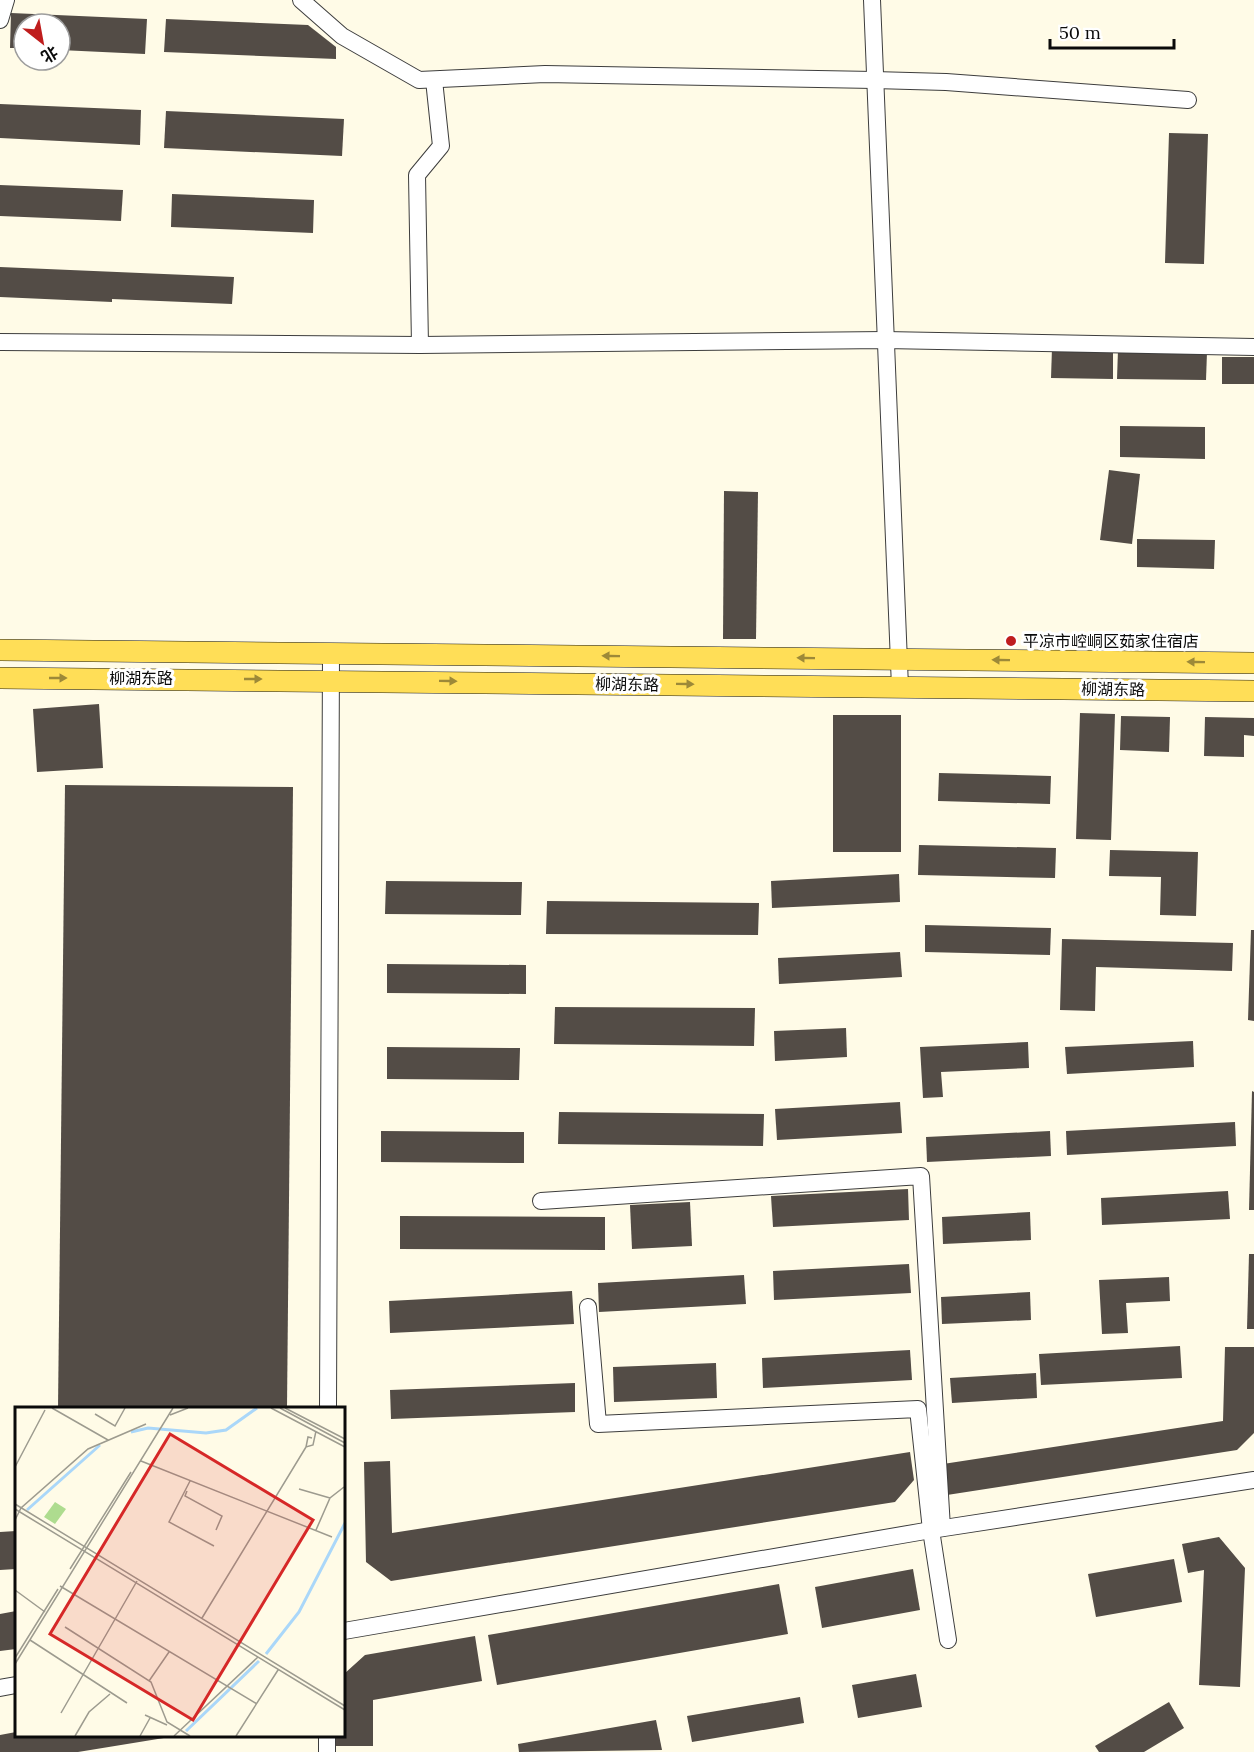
<svg xmlns="http://www.w3.org/2000/svg" width="1254" height="1752" font-family="Lora,'Noto Sans SC',serif">
	<style>
		.building { fill: #534c46 }
		.lines { fill: none; stroke-linecap: round; stroke-linejoin: round }
		.minor-casing { stroke: #3d3d3d; stroke-width: 18 }
		.major-casing { stroke: #1b1b1b; stroke-width: 22 }
		.minor { stroke: #fff; stroke-width: 16 }
		.major { stroke: #ffde57; stroke-width: 21 }
		.oneway { fill: #9d8938 }
		.poi-dot { fill: #bf1d1d; stroke: #fff; stroke-width: 2 }
		.labels { text-anchor: middle; stroke-width: 6; stroke-linejoin: round; paint-order: stroke }
		.poi-label { font-size: 16px; fill: #0a0a0a; stroke: #fff; text-anchor: start }
		.street-label { font-size: 16px; fill: #0a0a0a; stroke: #fff }
		.inset-river { fill: none; stroke: #aad7f9; stroke-width: 3 }
		.inset-road { fill: none; stroke: #9d9b8f; stroke-width: 1.5 }
		.view { fill: #d62828; fill-opacity: 0.15; stroke: #d62828; stroke-width: 3 }
		.inset-edge { fill: none; stroke: #0a0a0a; stroke-width: 3 }
	</style>
	<rect width="100%" height="100%" fill="#fffbe7"/>
	<!-- building -->
	<g class="building">
		<path d="M11 13 147 19 145 54 60 50V24H24V48H10Z"/>
		<path d="M166 19 308 25 336 47V59L164 52Z"/>
		<path d="M0 104 141 110 140 145 0 138Z"/>
		<path d="M166 111 344 119 342 156 164 148Z"/>
		<path d="M1169 133 1208 134 1204 264 1165 263Z"/>
		<path d="M0 185 123 190 121 221 0 216Z"/>
		<path d="M172 194 314 200 313 233 171 227Z"/>
		<path d="M0 267 234 277 232 304 112 299V302L0 297Z"/>
		<path d="M1052 348 1113 349V379L1051 378Z"/>
		<path d="M1118 350 1207 352 1206 380 1117 379Z"/>
		<rect x="1222" y="357" width="32" height="27"/>
		<path d="M1120 426 1205 427V459L1120 457Z"/>
		<path d="M1109 470 1140 474 1132 544 1100 540Z"/>
		<path d="M724 491 758 492 756 639H723Z"/>
		<path d="M1137 539 1215 540 1214 569 1137 567Z"/>
		<path d="M99 704 103 768 37 772 33 709Z"/>
		<path d="M1080 713 1115 714 1111 840 1076 839Z"/>
		<rect x="833" y="715" width="68" height="137"/>
		<path d="M1121 716 1170 717 1169 752 1120 750Z"/>
		<path d="M1205 717 1254 718V736L1244 735V757L1204 756Z"/>
		<path d="M939 773 1051 776 1050 804 938 801Z"/>
		<path d="M65 785 293 787 287 1408H58Z"/>
		<path d="M919 845 1056 848 1055 878 918 875Z"/>
		<path d="M1110 850 1198 852 1196 916 1160 915 1161 877 1109 876Z"/>
		<path d="M899 874 900 902 772 908 771 881Z"/>
		<path d="M386 881 522 882 521 915 385 914Z"/>
		<path d="M547 901 759 903 758 935 546 934Z"/>
		<path d="M925 925 1051 928 1050 955 925 952Z"/>
		<path d="M1251 930H1254V1021L1248 1020Z"/>
		<path d="M1062 939 1233 943 1232 971 1096 967 1095 1011 1060 1010Z"/>
		<path d="M900 952 902 977 779 984 778 958Z"/>
		<path d="M387 964 526 965V994L387 993Z"/>
		<path d="M555 1007 755 1008 754 1046 554 1044Z"/>
		<path d="M846 1028 847 1057 775 1061 774 1031Z"/>
		<path d="M1193 1041 1194 1067 1067 1074 1065 1047Z"/>
		<path d="M1028 1042 1029 1068 941 1072 943 1097 923 1098 920 1047Z"/>
		<path d="M387 1047 520 1048 519 1080 387 1079Z"/>
		<path d="M1252 1091 1254 1092V1210H1249Z"/>
		<path d="M900 1102 902 1133 777 1140 775 1109Z"/>
		<path d="M559 1112 764 1114 763 1146 558 1144Z"/>
		<path d="M1235 1122 1236 1146 1067 1155 1066 1131Z"/>
		<path d="M381 1131 524 1132V1163L381 1162Z"/>
		<path d="M1050 1131 1051 1156 927 1162 926 1137Z"/>
		<path d="M908 1189 909 1220 773 1227 771 1196Z"/>
		<path d="M1228 1191 1230 1219 1102 1225 1101 1198Z"/>
		<path d="M690 1202 692 1246 632 1249 630 1205Z"/>
		<path d="M1030 1212 1031 1240 943 1244 942 1217Z"/>
		<path d="M400 1216 605 1217V1250L400 1249Z"/>
		<path d="M1249 1254H1254V1329H1247Z"/>
		<path d="M909 1264 911 1293 774 1300 773 1271Z"/>
		<path d="M744 1275 746 1304 599 1312 598 1283Z"/>
		<path d="M1169 1277 1170 1301 1126 1303 1128 1333 1102 1334 1099 1280Z"/>
		<path d="M572 1291 574 1324 390 1333 389 1301Z"/>
		<path d="M1030 1292 1031 1320 942 1324 941 1297Z"/>
		<path d="M1180 1346 1182 1378 1041 1385 1039 1354Z"/>
		<path d="M1225 1347H1254V1433L1237 1450 947 1495 943 1464 1223 1421Z"/>
		<path d="M910 1350 912 1380 763 1388 762 1358Z"/>
		<path d="M716 1363 717 1398 614 1402 613 1367Z"/>
		<path d="M1036 1373 1037 1398 952 1403 950 1378Z"/>
		<path d="M575 1383V1412L391 1419 390 1390Z"/>
		<path d="M910 1452 914 1480 895 1502 391 1581 366 1562 364 1462 390 1461 392 1533Z"/>
		<path d="M16 1531V1569L0 1570V1532Z"/>
		<path d="M1219 1537 1245 1568 1240 1687 1199 1685 1204 1570 1188 1573 1182 1544Z"/>
		<path d="M1174 1559 1182 1602 1096 1617 1088 1574Z"/>
		<path d="M913 1569 920 1610 822 1628 815 1587Z"/>
		<path d="M779 1584 788 1634 497 1685 488 1635Z"/>
		<path d="M16 1611V1649L0 1651V1614Z"/>
		<path d="M475 1636 482 1681 373 1700V1746H336V1736H344V1674L365 1655Z"/>
		<path d="M916 1674 922 1707 858 1718 852 1685Z"/>
		<path d="M800 1697 804 1723 692 1742 687 1716Z"/>
		<path d="M1169 1702 1184 1728 1144 1752H1099L1095 1746Z"/>
		<path d="M656 1720 662 1750 519 1752 518 1744Z"/>
		<path d="M16 1732V1736L170 1737 78 1752H0V1735Z"/>
	</g>
	<g class="lines">
		<!-- minor casing -->
		<g class="minor-casing">
			<g id="minor">
				<path d="M301 0 342 36 419 80 545 74 874 80 946 82 1188 100"/>
				<path d="M872 0 900 687"/>
				<path d="M0 20 6 0"/>
				<path d="M0 342 420 345 885 340 1254 347"/>
				<path d="M420 345 417 175 441 146 434 80"/>
				<path d="M541 1201 921 1176 942 1528"/>
				<path d="M588 1307 598 1424 918 1409 931 1530 948 1640"/>
				<path d="M328 1408 331 654"/>
				<path d="M344 1631 931 1530 1254 1480"/>
				<path d="M0 1688 16 1685"/>
				<path d="M327 1752V1736"/>
			</g>
		</g>
		<!-- major casing -->
		<g class="major-casing">
			<g id="major">
				<path d="M0 650 1254 663"/>
				<path d="M0 678 1254 691"/>
			</g>
		</g>
		<!-- minor -->
		<use href="#minor" class="minor"/>
		<!-- major -->
		<use href="#major" class="major"/>
	</g>
	<!-- one-way arrows -->
	<defs><path id="oneway-solid" d="M-6-.8H1V-3.2L6.5 0L1 3.2V.8H-6Z" transform="scale(1.5)"/></defs>
	<g class="oneway">
		<use href="#oneway-solid" transform="translate(611 656) rotate(-179)"/>
		<use href="#oneway-solid" transform="translate(806 658) rotate(-179)"/>
		<use href="#oneway-solid" transform="translate(1001 660) rotate(-179)"/>
		<use href="#oneway-solid" transform="translate(1196 662) rotate(-179)"/>
		<use href="#oneway-solid" transform="translate(58 678)"/>
		<use href="#oneway-solid" transform="translate(253 679)"/>
		<use href="#oneway-solid" transform="translate(448 681) rotate(1)"/>
		<use href="#oneway-solid" transform="translate(685 684) rotate(1)"/>
	</g>
	<!-- markers -->
	<circle class="poi-dot" cx="1011" cy="641" r="6"/>
	<g class="labels">
		<!-- poi labels -->
		<g class="poi-label">
			<text x="1023" y="647">平凉市崆峒区茹家住宿店</text>
		</g>
		<!-- street labels -->
		<g class="street-label">
			<text x="141" y="684">柳湖东路</text>
			<text transform="translate(627 684) rotate(1)" y="6">柳湖东路</text>
			<text transform="translate(1113 689) rotate(1)" y="6">柳湖东路</text>
		</g>
	</g>
	<!-- overview -->
	<g transform="translate(15 1407)">
		<rect width="330" height="330" fill="#fffbe7"/>
		<path d="M40 95 51 102 40 117 29 110Z" fill="#aedc8f"/>
		<path class="inset-river" d="M116 25 133 21 191 26 211 23 242 1M12 103 85 38M251 247 284 205 330 116M171 324 244 254"/>
		<path class="inset-road" d="M37 1 93 33M256 1 330 40M265 1 330 36M270 1 330 32M80 7 100 19 110 1M155 8 173 1M297 31 293 30 291 40 298 38 301 24M126 54 317 130M0 60 30 3M175 74 154 115 199 139M284 82 315 91M172 84 170 89 207 109 201 123M0 97 330 299M0 102 330 303M0 113 6 101 73 42 131 17M301 123 315 91 329 80M55 162 116 65M45 179 242 297M0 183 30 205M187 211 291 40M50 220 136 275 152 315 175 329M15 233 112 296M0 251 43 182M0 257 158 1M134 274 154 245M46 306 122 174M130 308 152 318M60 329 74 305 95 287M125 329 135 311M159 329 243 250M221 329 263 263"/>
		<path class="view" d="M155 27 298 113 178 313 35 227Z"/>
		<rect width="330" height="330" class="inset-edge"/>
	</g>
	<!-- north arrow -->
	<g transform="translate(42 42) rotate(149)"><circle r="28" fill="#ffffff" stroke="#9d9d9d" stroke-width="1.5"/>
	<path d="M0-4.5L10 22L0 15L-10 22Z" fill="#bf1d1d"/>
	<text y="-9" font-size="16" font-weight="bold" text-anchor="middle" fill="#0a0a0a">北</text>
	</g>
	<!-- scale -->
	<path d="M1050 39v9h124v-9" fill="none" stroke="#0a0a0a" stroke-width="3"/>
	<text x="1059" y="39" font-size="18" fill="#0a0a0a" stroke="#ffffff" stroke-width="4.5" paint-order="stroke">50 m</text>
</svg>
